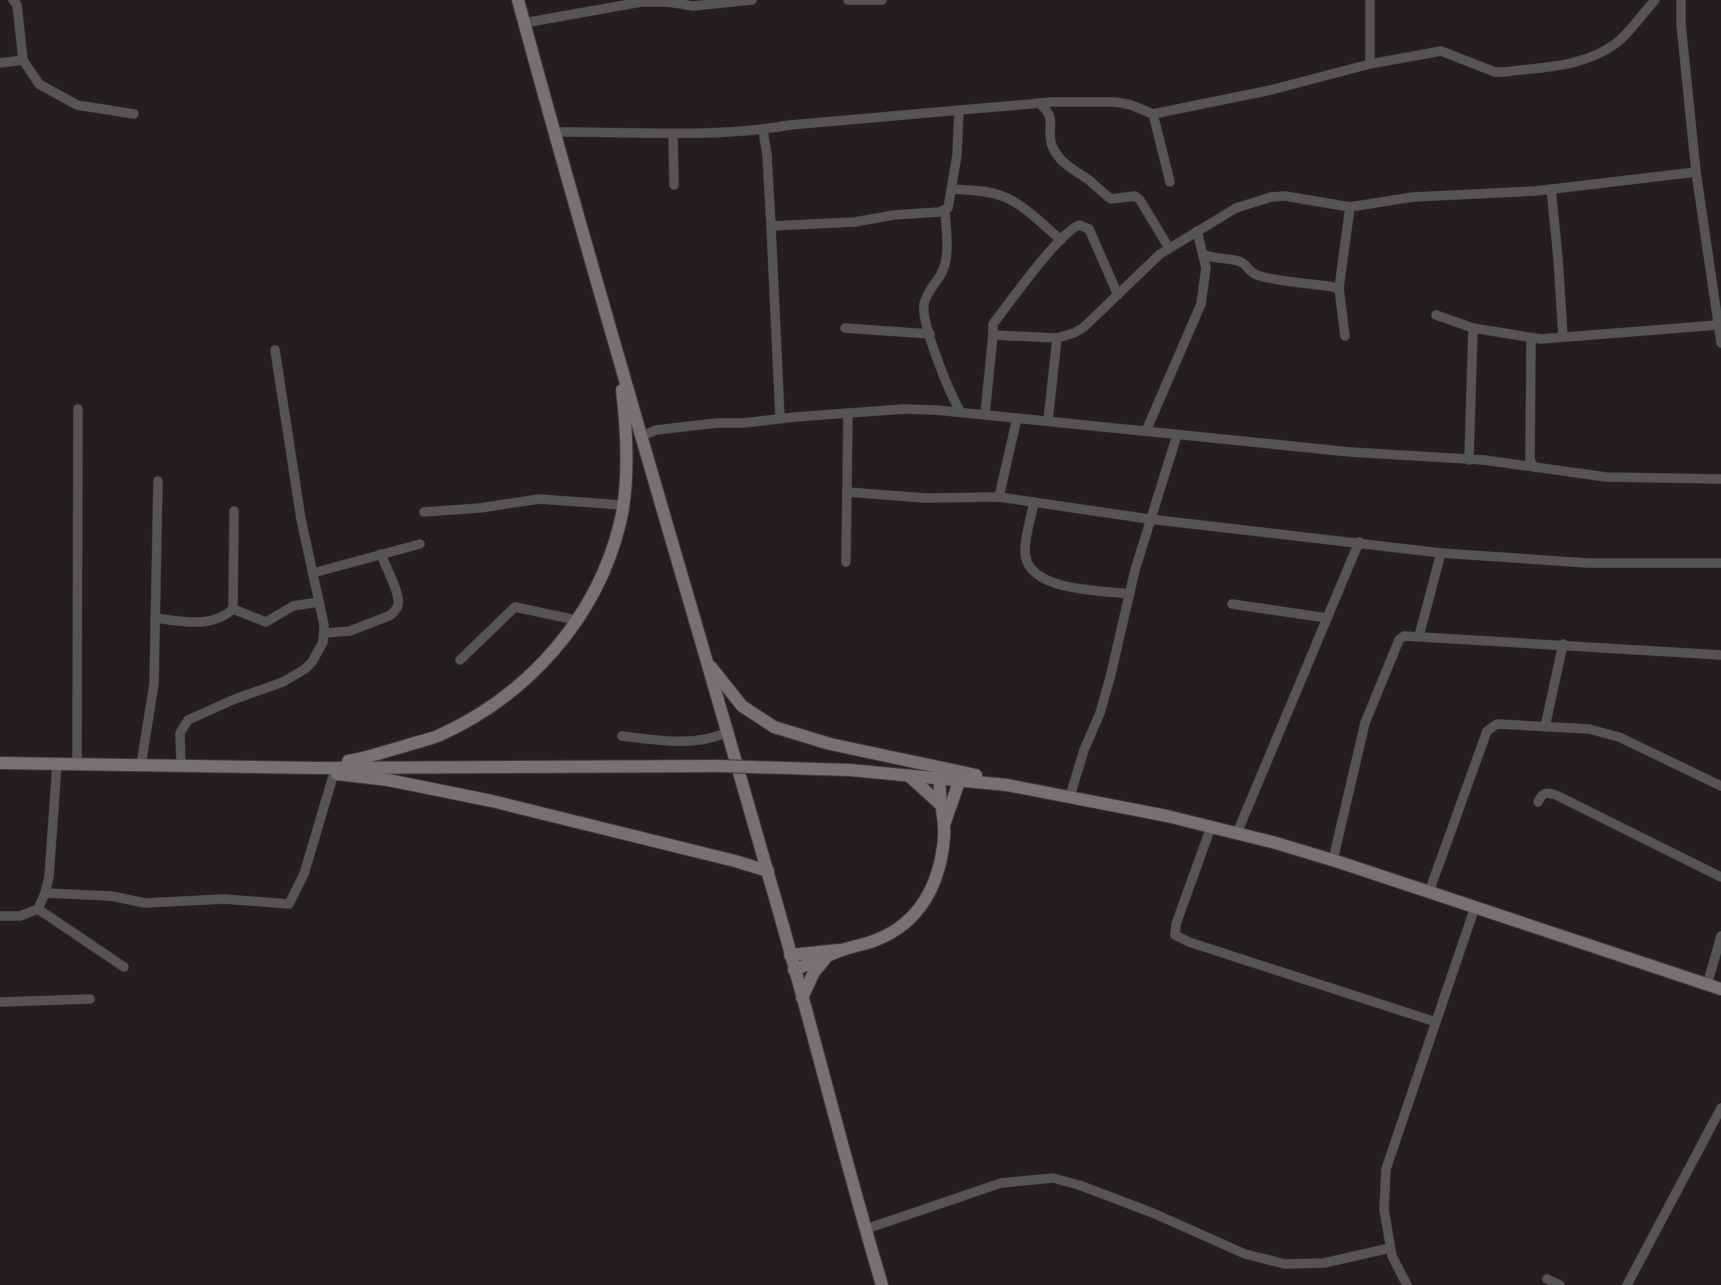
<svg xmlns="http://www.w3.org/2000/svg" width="1721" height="1285" font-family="Raleway,sans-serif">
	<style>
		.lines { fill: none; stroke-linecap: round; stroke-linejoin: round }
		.street-casing { stroke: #3e383b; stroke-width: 10 }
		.secondary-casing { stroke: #3e383b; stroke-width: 14 }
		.street { stroke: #575455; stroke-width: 9 }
		.secondary { stroke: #767173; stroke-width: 12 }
		.secondary-bridge-casing { stroke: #3e383b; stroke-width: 14; stroke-linecap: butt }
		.secondary-bridge { stroke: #767173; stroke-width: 12 }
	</style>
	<rect width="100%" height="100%" fill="#241e21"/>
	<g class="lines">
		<!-- street casing -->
		<g class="street-casing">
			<g id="street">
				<path d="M13 0 17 5 23 60 39 84 77 105 134 114"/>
				<path d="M848 0H882"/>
				<path d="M1681 0V24L1696 172 1721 343"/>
				<path d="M524 23 641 2H668L693 6 752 0"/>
				<path d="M0 63 23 60"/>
				<path d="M1370 64V0"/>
				<path d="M1039 103C1060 120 1044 129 1053 148 1061 165 1077 171 1090 181 1097 187 1104 194 1111 199L1135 196 1140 200 1169 248"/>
				<path d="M1153 114 1170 182"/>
				<path d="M763 130 767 155 771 226 855 222 894 215 939 212 948 208 957 155 959 110"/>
				<path d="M554 132C633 131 712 139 790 125L1052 102H1115L1131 105 1153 114 1271 90 1370 64 1441 51 1495 72H1505C1542 67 1584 67 1615 44 1630 33 1642 14 1655 0"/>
				<path d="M673 134 674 185"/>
				<path d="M952 189C968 190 986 190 1002 196 1024 204 1043 225 1061 240"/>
				<path d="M1551 189 1558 258 1563 337"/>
				<path d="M945 211C946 229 950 253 943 270 938 282 927 290 924 304 921 324 949 392 960 411"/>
				<path d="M771 226 780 418"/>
				<path d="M1205 255C1216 259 1227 258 1238 261 1248 263 1247 273 1260 276 1285 283 1313 283 1339 288"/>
				<path d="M1118 295 1089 229 1079 225C1057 235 1010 302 993 324V335L1057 338 1074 333 1084 327 1160 254 1236 208 1271 197 1285 196 1350 207 1413 197 1536 191 1696 172"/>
				<path d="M1436 315 1473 328 1541 339 1718 325"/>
				<path d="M845 328 930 334"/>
				<path d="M1345 336 1339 288 1350 207"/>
				<path d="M1531 338 1530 460 1534 467"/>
				<path d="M985 414 993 335"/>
				<path d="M1048 421 1057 338"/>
				<path d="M1146 431 1201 304 1206 268 1197 231"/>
				<path d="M642 436 656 430 717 423H744L795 417 904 409 936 410 1350 452 1484 460 1606 477 1721 479"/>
				<path d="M1469 460 1473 328"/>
				<path d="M847 492 925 498 999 497 1149 519 1441 553 1588 563H1721"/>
				<path d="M999 497 1017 418"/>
				<path d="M1034 502C1031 518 1025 535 1025 550 1024 592 1100 590 1130 594"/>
				<path d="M424 512 480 508 539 499 622 505"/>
				<path d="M846 562 848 413"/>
				<path d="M313 573 420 544"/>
				<path d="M1232 604 1327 618"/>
				<path d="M233 609 266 622 293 606 319 602"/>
				<path d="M155 618C181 621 212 629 233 609L234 511"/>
				<path d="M325 633 350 631 391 615C394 612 397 609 398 605 401 594 385 566 381 554"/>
				<path d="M1419 636 1441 553"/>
				<path d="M460 660 515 607 576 620"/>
				<path d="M1545 727 1563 644"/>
				<path d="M622 736C657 740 692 747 726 733"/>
				<path d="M77 764 78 409"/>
				<path d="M141 765 154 684 158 481"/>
				<path d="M181 765 180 733 188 720 235 699 283 682 305 669 312 662 323 642 324 625 301 519 275 350"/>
				<path d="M1070 796 1084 750 1100 713 1110 678 1135 570 1177 435"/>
				<path d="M1538 802C1543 792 1546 792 1556 795L1721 877"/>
				<path d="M1211 827 1176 924 1175 935 1189 942 1436 1022"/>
				<path d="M1237 833 1359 542"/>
				<path d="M1333 860 1365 723 1399 640 1404 636 1721 655"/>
				<path d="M1429 892 1487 731 1497 724 1589 729 1619 737 1721 786"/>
				<path d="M45 893 111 896 145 903 224 899 289 904 304 874 334 773"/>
				<path d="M38 909 124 967"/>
				<path d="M0 916H20L38 909 45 893 49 877 57 764"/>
				<path d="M1707 985 1721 936"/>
				<path d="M0 1002 90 999"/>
				<path d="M866 1229 1001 1183 1053 1178 1079 1185 1153 1213 1245 1254 1285 1264 1324 1263 1390 1248"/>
				<path d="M1547 1279 1560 1285"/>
				<path d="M1407 1285 1392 1256 1384 1209 1386 1169 1475 907"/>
				<path d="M1627 1285 1721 1108"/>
			</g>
		</g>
		<!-- secondary casing -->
		<g class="secondary-casing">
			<g id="secondary">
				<path d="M518 0C598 296 687 589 771 884 810 1017 842 1152 882 1285"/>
				<path d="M711 667 742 706 774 727 830 744 976 775"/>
				<path d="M348 761C367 758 386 751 405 746 416 742 429 740 440 735 528 695 597 618 620 523 630 481 627 432 622 390"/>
				<path d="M0 763 317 768 719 766"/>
				<path d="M751 767 850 770 1007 785 1167 816 1276 843 1342 863 1721 989"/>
				<path d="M337 774 388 780 492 801 735 861 768 871"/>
				<path d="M909 776 939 803"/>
				<path d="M944 825 960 779"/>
				<path d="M790 955 839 950"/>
				<path d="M794 970C811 963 828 955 845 949 855 946 866 944 876 940 920 923 940 884 944 838 946 819 938 802 940 779"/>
				<path d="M802 998 814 972 825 959"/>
			</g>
		</g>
		<!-- street -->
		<use href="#street" class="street"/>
		<!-- secondary -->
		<use href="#secondary" class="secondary"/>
		<!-- secondary-bridge casing -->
		<g class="secondary-bridge-casing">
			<path id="secondary-bridge" d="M719 766 751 767"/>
		</g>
		<!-- secondary-bridge -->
		<use href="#secondary-bridge" class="secondary-bridge"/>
	</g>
</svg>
